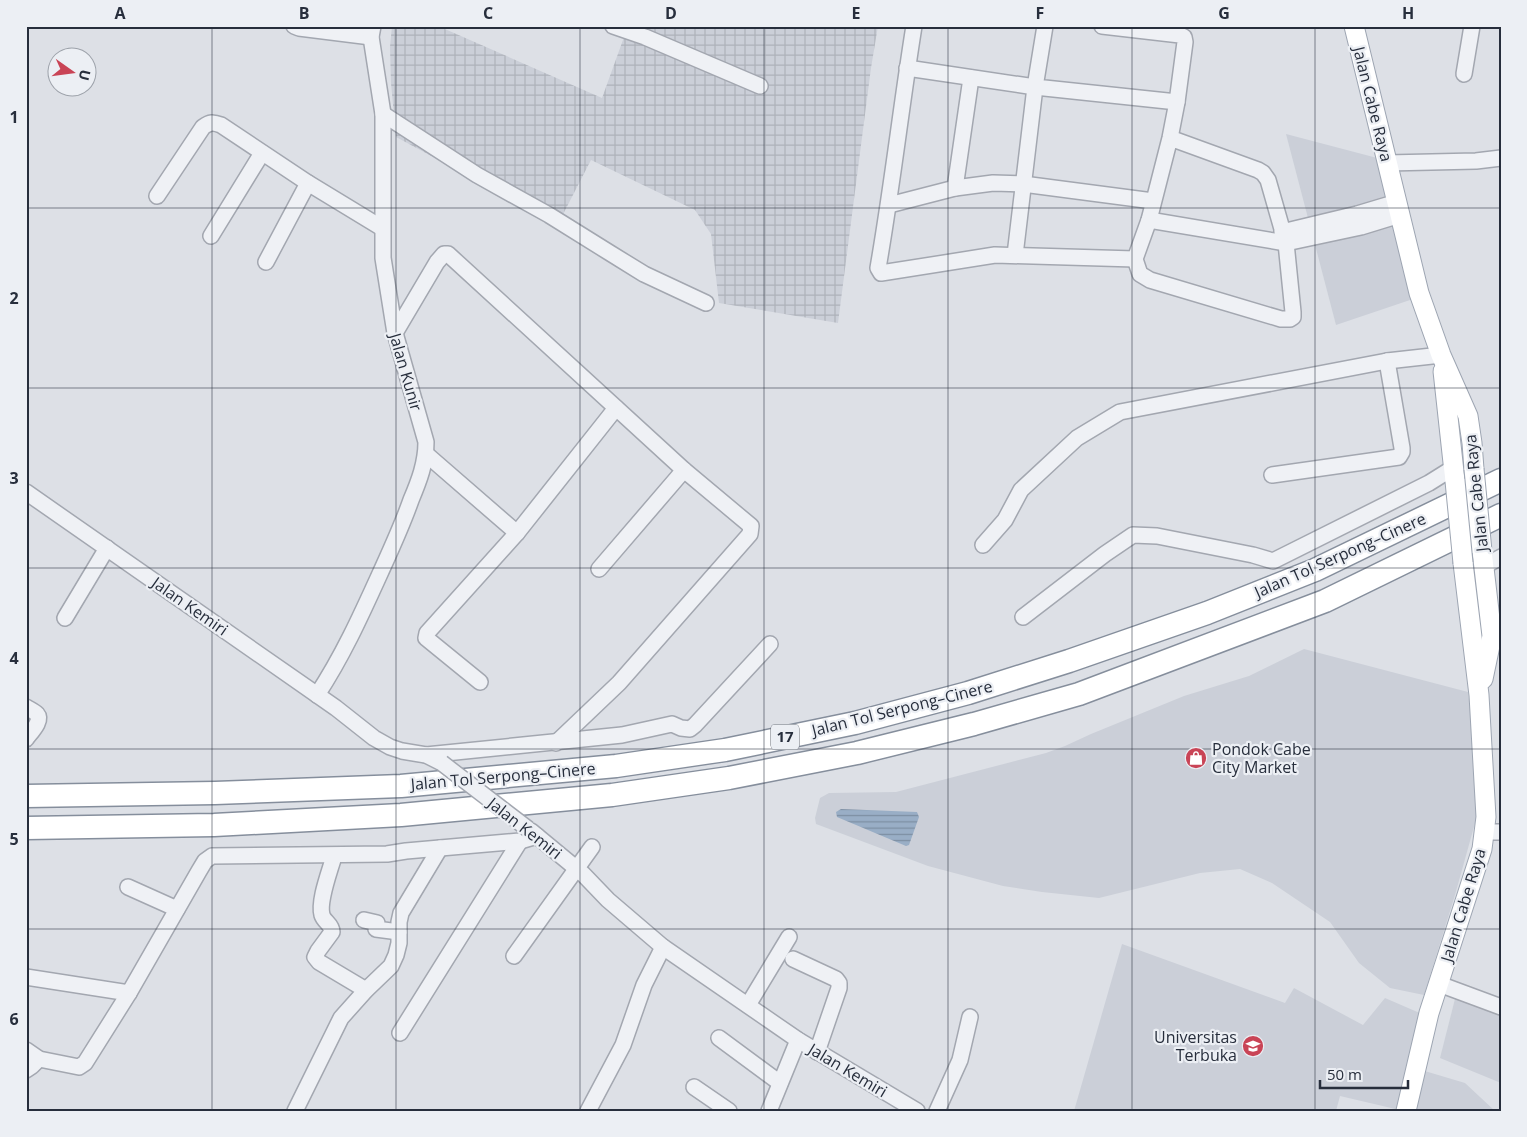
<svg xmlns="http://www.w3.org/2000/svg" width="1527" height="1137" font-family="'Open Sans',sans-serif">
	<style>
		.built { fill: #cbcfd8 }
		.industrial { fill: url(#industrial-grid) }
		.water { fill: url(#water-rules) }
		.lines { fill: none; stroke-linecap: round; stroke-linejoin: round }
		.minor-casing { stroke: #a3a7b0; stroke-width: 18 }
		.major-casing { stroke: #9da5b2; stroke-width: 21 }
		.highway-casing { stroke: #858e9c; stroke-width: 25 }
		.minor { stroke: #eff1f5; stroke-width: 15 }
		.major { stroke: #fff; stroke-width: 19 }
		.highway { stroke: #fff; stroke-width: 22 }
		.minor-bridge-casing { stroke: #a3a7b0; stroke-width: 18; stroke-linecap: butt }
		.major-bridge-casing { stroke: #9da5b2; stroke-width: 21; stroke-linecap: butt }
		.minor-bridge { stroke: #eff1f5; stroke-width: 15 }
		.major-bridge { stroke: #fff; stroke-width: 19 }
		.grid { fill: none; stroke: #272e3c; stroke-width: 1; stroke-opacity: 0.55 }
		.labels { text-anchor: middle; stroke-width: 4.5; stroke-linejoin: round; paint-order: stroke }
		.shield { fill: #eceff4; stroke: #626873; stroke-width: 1 }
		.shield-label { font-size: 15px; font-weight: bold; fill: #272e3c }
		.street-label { font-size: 16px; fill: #272e3c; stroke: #eceff4 }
		.poi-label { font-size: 16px; fill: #272e3c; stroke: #eceff4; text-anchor: start }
		.neatline { fill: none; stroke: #272e3c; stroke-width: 2 }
		.grid-label { font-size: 16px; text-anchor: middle; font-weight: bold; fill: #272e3c }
	</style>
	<defs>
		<pattern id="industrial-grid" width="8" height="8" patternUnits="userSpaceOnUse" patternTransform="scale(1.25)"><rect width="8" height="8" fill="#cbcfd8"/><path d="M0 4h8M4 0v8" fill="none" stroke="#aeb2ba"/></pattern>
		<pattern id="water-rules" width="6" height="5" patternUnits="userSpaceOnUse" patternTransform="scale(1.25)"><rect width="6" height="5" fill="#99aec6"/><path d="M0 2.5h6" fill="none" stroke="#7d8ea2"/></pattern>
	</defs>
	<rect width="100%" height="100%" fill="#dde0e6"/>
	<!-- built -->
	<g class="built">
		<path d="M1286 134 1381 159 1416 298 1336 325Z"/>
		<path d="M1304 649 1468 692 1473 731 1477 816 1455 895 1424 995 1390 988 1359 963 1330 922 1272 883 1240 869 1200 873 1099 898 1042 892 1003 886 928 866 816 824 815 818 820 798 829 793 896 792 1046 753 1065 746 1091 734 1184 696 1249 676Z"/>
		<path d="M1122 944 1285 1003 1294 988 1363 1025 1385 998 1422 1014 1408 1066 1465 1083 1495 1111H1404L1340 1096 1336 1111H1074Z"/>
		<path d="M1457 991 1501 1010V1083L1440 1058Z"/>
	</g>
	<!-- industrial -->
	<path class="industrial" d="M392 26H438L602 98 628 26H878L871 68 838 323 719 303 711 234 695 210 591 160 558 224 396 137 391 83 390 47Z"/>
	<!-- water -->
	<path class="water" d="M841 809 917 812 919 817 909 845 906 846 837 817 836 812Z"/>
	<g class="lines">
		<!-- minor casing -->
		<g class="minor-casing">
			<g id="minor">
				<path d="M294 26 299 28 371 37"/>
				<path d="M613 26 645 37 760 86"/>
				<path d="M914 26C901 107 892 188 878 268L881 273 995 255 1135 259"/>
				<path d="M1045 26 1035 87 1177 102"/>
				<path d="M1102 26 1180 35 1184 37 1185 42 1177 102 1170 138 1149 220 1135 259 1140 274 1150 280 1281 319H1290L1293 317V312L1286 243 1268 180 1263 173 1258 170 1170 138"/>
				<path d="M907 68 1035 87 1015 255"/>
				<path d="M1464 74 1472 26"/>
				<path d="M383 114 477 175 549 215 610 253 644 274 706 303"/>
				<path d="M1387 163 1476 161 1501 158"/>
				<path d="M955 188 971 78"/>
				<path d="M157 196 203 127C210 122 213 122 221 125L308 183 382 228"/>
				<path d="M889 205 955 188 993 183 1023 184 1153 201"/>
				<path d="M1149 220 1286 243 1361 227 1400 215"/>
				<path d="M1282 232 1357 214 1397 202"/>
				<path d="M211 236 262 153"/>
				<path d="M266 262 308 183"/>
				<path d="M395 333 437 262 444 254H448L684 470 751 526 750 534 619 683 556 743"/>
				<path d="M426 454 517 533"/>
				<path d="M1272 475 1399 457 1402 452V448L1387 361"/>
				<path d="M26 492 336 708 374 738 390 747 402 751 426 755 442 763"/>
				<path d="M983 545 1005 520 1021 490 1077 438 1120 412 1387 361 1441 355"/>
				<path d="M1483 567 1501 557"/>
				<path d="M599 569 684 470"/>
				<path d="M1023 617 1105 554 1133 535 1157 536 1253 555 1273 561 1429 483 1453 468"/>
				<path d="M65 618 107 548"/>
				<path d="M480 682 426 638 427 633 517 533 616 408"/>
				<path d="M317 695C344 654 363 611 383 567 393 545 403 523 411 500 419 481 426 463 426 442L395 333 383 258V114L371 37 373 26"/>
				<path d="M26 707C29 709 34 711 37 714 43 721 30 733 26 739"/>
				<path d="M426 755 622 735 672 724 681 728 690 729 695 725 770 644"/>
				<path d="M531 831 583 874 608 900 663 947 798 1040 917 1111"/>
				<path d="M1484 832H1501"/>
				<path d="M334 856C330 871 318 901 322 915 324 922 332 924 332 932L318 951 315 957 319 962 366 990"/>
				<path d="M128 887 177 909"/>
				<path d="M364 920 377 923 376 929 399 932"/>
				<path d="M514 956 592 847"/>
				<path d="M793 959 836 979 839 983V988L817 1052"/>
				<path d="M26 977 129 993"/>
				<path d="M1439 984 1501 1007"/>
				<path d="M748 1005 789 937"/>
				<path d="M400 1033 520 841"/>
				<path d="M719 1038 780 1083"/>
				<path d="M26 1050 39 1059 79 1067 85 1063 129 993 199 871 205 861 212 856 387 854 406 851 520 841 537 836"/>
				<path d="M26 1070 32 1066 39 1059"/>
				<path d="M694 1087 729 1111"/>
				<path d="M295 1111 341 1018 366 990 391 966 396 955 399 943V922L401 913 440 848"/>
				<path d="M588 1111 623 1045 644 985 663 947"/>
				<path d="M769 1111 798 1040"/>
				<path d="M937 1111 960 1060 970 1017"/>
			</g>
		</g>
		<!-- major casing -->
		<g class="major-casing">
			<g id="major">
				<path d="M1354 26 1419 293 1441 355 1468 416 1472 443 1474 469"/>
				<path d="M1443 371 1455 481"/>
				<path d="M1482 551 1492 636 1483 679"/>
				<path d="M1406 1111 1429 1013 1482 849 1486 817 1479 695 1463 563"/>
			</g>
		</g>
		<!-- highway casing -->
		<g class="highway-casing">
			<g id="highway">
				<path d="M26 796 215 793 401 786 616 766 725 750 855 723 968 693 1069 661 1207 613 1315 570 1501 480"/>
				<path d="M26 828 214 825 401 815 612 795 729 778 857 753 974 724 1079 694 1325 601 1501 515"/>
			</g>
		</g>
		<!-- minor -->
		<use href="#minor" class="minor"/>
		<!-- major -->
		<use href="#major" class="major"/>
		<!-- highway -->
		<use href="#highway" class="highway"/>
		<!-- minor-bridge casing -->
		<g class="minor-bridge-casing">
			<path id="minor-bridge" d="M442 763 528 829"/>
		</g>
		<!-- major-bridge casing -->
		<g class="major-bridge-casing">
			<g id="major-bridge">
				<path d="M1474 469 1482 551"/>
				<path d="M1455 481 1463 563"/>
			</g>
		</g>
		<!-- minor-bridge -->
		<use href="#minor-bridge" class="minor-bridge"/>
		<!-- major-bridge -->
		<use href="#major-bridge" class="major-bridge"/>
	</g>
	<!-- grid -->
	<path class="grid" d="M212 26V1111M396 26V1111M580 26V1111M764 26V1111M948 26V1111M1132 26V1111M1315 26V1111M26 208H1501M26 388H1501M26 568H1501M26 749H1501M26 929H1501"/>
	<!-- icons -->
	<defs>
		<g id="shop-disc" transform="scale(1.125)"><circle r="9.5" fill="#c94456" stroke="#eceff4"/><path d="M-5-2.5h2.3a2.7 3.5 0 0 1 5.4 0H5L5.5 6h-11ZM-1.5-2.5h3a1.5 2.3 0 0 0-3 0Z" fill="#fff"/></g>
		<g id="university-disc" transform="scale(1.125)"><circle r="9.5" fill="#c94456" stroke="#eceff4"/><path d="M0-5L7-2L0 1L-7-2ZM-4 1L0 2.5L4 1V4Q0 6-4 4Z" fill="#fff"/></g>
	</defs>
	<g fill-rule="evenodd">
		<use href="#shop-disc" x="1196" y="758"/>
		<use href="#university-disc" x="1253" y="1046"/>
	</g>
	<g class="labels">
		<!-- shield labels -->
		<rect class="shield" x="771" y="724.5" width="28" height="25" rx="4"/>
		<g class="shield-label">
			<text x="785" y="742">17</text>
		</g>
		<!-- street labels -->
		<g class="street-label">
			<text transform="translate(1373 104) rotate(76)" y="6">Jalan Cabe Raya</text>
			<text transform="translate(406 372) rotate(74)" y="6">Jalan Kunir</text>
			<text transform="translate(1476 493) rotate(-96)" y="6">Jalan Cabe Raya</text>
			<text transform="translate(1340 555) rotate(-24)" y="6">Jalan Tol Serpong–Cinere</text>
			<text transform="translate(190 606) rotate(35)" y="6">Jalan Kemiri</text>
			<text transform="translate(902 708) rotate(-14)" y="6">Jalan Tol Serpong–Cinere</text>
			<text transform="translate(503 776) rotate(-5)" y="6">Jalan Tol Serpong–Cinere</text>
			<text transform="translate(525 828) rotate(38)" y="6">Jalan Kemiri</text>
			<text transform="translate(1463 905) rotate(-73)" y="6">Jalan Cabe Raya</text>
			<text transform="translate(848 1070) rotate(31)" y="6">Jalan Kemiri</text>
		</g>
		<!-- poi labels -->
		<g class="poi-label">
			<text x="1212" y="755">Pondok Cabe<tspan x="1212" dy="18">City Market</tspan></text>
			<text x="1237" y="1043" text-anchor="end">Universitas<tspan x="1237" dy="18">Terbuka</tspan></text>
		</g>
	</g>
	<!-- border -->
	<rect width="1527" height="1137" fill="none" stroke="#eceff4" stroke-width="55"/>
	<!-- north arrow -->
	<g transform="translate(72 72) rotate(104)"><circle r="24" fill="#eceff4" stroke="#9da2aa"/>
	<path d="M0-4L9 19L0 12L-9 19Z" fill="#c94456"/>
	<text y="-8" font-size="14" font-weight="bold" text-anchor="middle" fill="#272e3c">U</text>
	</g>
	<!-- scale -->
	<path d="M1320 1080v8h88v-8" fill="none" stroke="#272e3c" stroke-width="2.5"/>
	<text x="1327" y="1080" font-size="15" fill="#272e3c" stroke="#eceff4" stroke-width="4" paint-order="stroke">50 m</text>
	<rect x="28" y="28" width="1472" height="1082" class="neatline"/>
	<g class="grid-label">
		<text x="120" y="19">A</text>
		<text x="304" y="19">B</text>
		<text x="488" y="19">C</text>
		<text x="671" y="19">D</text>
		<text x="856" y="19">E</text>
		<text x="1040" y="19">F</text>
		<text x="1224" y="19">G</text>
		<text x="1408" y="19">H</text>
		<text x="14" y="123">1</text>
		<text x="14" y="304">2</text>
		<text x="14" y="484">3</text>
		<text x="14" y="664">4</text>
		<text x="14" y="845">5</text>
		<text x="14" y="1025">6</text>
	</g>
</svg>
